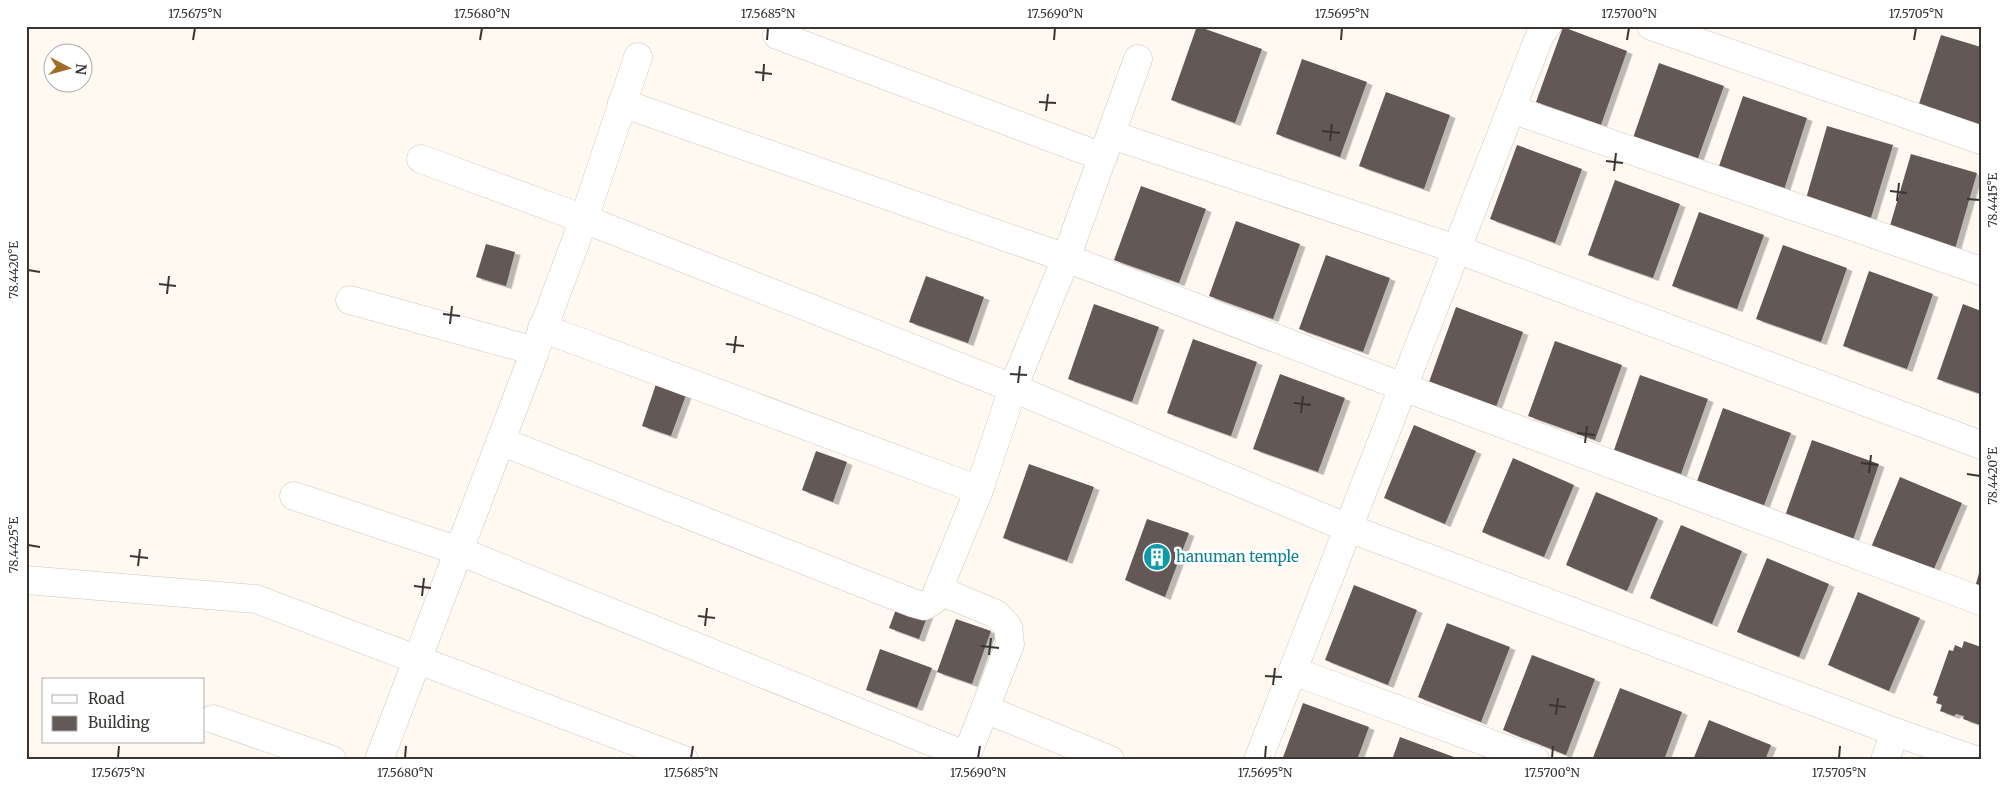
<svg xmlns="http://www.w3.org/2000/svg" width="2007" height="786" font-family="Merriweather,serif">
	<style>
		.building { fill: #635956; filter: url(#shadow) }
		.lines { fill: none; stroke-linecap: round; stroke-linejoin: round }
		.minor-casing { stroke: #cec7bf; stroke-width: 29 }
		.minor { stroke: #fff; stroke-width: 28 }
		.ticks { fill: none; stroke: #383532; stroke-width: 2 }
		.labels { text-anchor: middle; stroke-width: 5; stroke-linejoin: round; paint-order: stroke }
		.culture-label { font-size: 15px; fill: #0d838f; stroke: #fff; text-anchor: start }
		.neatline { fill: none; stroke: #383532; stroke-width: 2 }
		.ticks-label { font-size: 12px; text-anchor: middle; fill: #383532 }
	</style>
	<defs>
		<filter id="shadow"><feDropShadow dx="5.5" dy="3" stdDeviation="0" flood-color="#0004"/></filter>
	</defs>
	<rect width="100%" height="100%" fill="#fff9f2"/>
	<!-- building -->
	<g class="building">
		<path d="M1197 26 1262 49 1235 123 1171 100Z"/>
		<path d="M1563 27 1627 51 1601 125 1536 102Z"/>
		<path d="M1941 35 1981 47V130L1917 110Z"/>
		<path d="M1302 59 1367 82 1340 157 1276 134Z"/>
		<path d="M1659 63 1724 86 1697 161 1633 138Z"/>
		<path d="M1386 92 1450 115 1424 189 1359 166Z"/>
		<path d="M1743 96 1807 118 1783 193 1717 172Z"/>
		<path d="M1827 126 1893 145 1870 221 1805 202Z"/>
		<path d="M1517 145 1582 169 1555 243 1490 219Z"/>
		<path d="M1911 154 1977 173 1955 249 1889 229Z"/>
		<path d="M1615 180 1680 204 1653 278 1588 255Z"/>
		<path d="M1141 186 1206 209 1179 283 1114 260Z"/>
		<path d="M1699 212 1764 235 1737 309 1672 286Z"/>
		<path d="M1236 221 1300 244 1273 319 1209 296Z"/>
		<path d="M486 244 515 252 506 286 476 277Z"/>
		<path d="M1783 245 1847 268 1821 342 1756 319Z"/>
		<path d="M1326 255 1390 278 1363 352 1299 329Z"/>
		<path d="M1869 271 1933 294 1907 369 1843 346Z"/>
		<path d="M926 276 984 297 968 343 909 322Z"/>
		<path d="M1094 304 1159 327 1132 402 1068 379Z"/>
		<path d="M1963 304 1981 311V394L1937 379Z"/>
		<path d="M1456 307 1523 332 1496 407 1429 382Z"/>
		<path d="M1193 339 1257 362 1231 436 1167 413Z"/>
		<path d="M1555 341 1622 365 1595 440 1528 416Z"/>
		<path d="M1280 374 1345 398 1318 472 1253 449Z"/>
		<path d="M1640 375 1708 399 1681 474 1614 450Z"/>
		<path d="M656 384 686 395 671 436 642 426Z"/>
		<path d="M1723 408 1791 433 1763 508 1696 484Z"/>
		<path d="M1414 425 1476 451 1445 524 1384 498Z"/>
		<path d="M1812 440 1879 464 1853 540 1785 516Z"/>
		<path d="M816 451 847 462 833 502 802 490Z"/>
		<path d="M1513 458 1574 485 1544 557 1482 532Z"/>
		<path d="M1029 464 1094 487 1067 561 1003 538Z"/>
		<path d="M1900 477 1962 503 1931 576 1870 550Z"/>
		<path d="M1596 492 1658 518 1627 591 1566 565Z"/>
		<path d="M1147 519 1189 533 1165 597 1125 580Z"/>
		<path d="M1681 525 1742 551 1712 624 1650 598Z"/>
		<path d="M1767 558 1829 584 1799 657 1737 632Z"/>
		<path d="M1980 570H1981V589L1975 587Z"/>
		<path d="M1354 585 1417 610 1388 685 1325 660Z"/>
		<path d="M1858 592 1920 618 1889 691 1828 665Z"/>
		<path d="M898 604 928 614 919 639 889 628Z"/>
		<path d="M956 619 991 631 972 684 937 672Z"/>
		<path d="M1447 623 1510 647 1481 722 1418 697Z"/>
		<path d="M1964 641 1981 647 1980 725 1963 719 1964 716 1956 714 1954 716 1940 711 1942 705 1936 703 1938 697 1933 695 1949 650 1953 651 1955 645 1962 648Z"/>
		<path d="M880 649 932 668 917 708 866 690Z"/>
		<path d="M1532 655 1595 679 1566 755 1503 730Z"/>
		<path d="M1620 688 1682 712 1664 760H1592Z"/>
		<path d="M1303 703 1369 727 1357 760H1282Z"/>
		<path d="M1709 720 1771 745 1765 760H1693Z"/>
		<path d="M1400 737 1462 760H1392Z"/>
	</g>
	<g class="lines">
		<!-- minor casing -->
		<g class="minor-casing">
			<g id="minor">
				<path d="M1651 26 1981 140"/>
				<path d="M777 35 1103 157"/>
				<path d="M638 57 584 219 1013 388 1066 258 1138 59"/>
				<path d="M622 103 1066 258 1403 387 1981 601"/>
				<path d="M1511 109 1981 271"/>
				<path d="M1112 135 1456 249 1981 445"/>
				<path d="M421 159 584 219 537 345"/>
				<path d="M350 300 535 351 379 760"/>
				<path d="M542 328 979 490"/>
				<path d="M500 441 913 603 924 606 934 600 938 590"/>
				<path d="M294 496 459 551 967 756"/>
				<path d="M26 580 256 599 684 760"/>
				<path d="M1293 671 1535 760"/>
				<path d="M985 709 1110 760"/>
				<path d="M213 719 332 760"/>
				<path d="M965 760 1010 644 1008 627 996 614 938 590 979 490 1013 388 1348 528 1895 732 1975 760"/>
				<path d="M1258 760 1540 35 1547 26"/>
				<path d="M1885 760 1895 732"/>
			</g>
		</g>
		<!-- minor -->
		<use href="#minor" class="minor"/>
	</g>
	<!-- ticks -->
	<path class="ticks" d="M193 40 195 28M480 40 482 28M767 40 768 28M1054 40 1055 28M1341 40 1342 28M1627 40 1629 28M1914 40 1916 28M755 72 772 74M763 81 764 64M1039 102 1056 103M1046 111 1048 94M1322 131 1340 133M1330 141 1332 124M1606 161 1623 163M1614 171 1616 153M1890 191 1907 193M1967 199 1980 200M1897 201 1899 183M28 270 40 272M159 284 176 286M167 294 169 276M443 314 460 316M450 324 452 306M726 344 744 346M734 353 736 336M1010 374 1027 375M1018 383 1020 366M1294 403 1311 405M1301 413 1303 396M1577 433 1595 435M1585 443 1587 426M1861 463 1878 465M1869 473 1871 455M1967 474 1980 476M28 545 40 547M130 556 148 558M138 566 140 549M414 586 431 588M422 596 424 578M698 616 715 618M705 626 707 608M981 646 999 648M989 655 991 638M1265 676 1282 677M1273 685 1275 668M1549 705 1566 707M1556 715 1558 698M118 758 119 746M405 758 406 746M691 758 693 746M978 758 980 746M1265 758 1266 746M1552 758 1553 746M1839 758 1840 746"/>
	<!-- icons -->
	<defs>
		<g id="building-disc" transform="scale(1.4375)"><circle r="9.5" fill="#0f9aa8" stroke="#fff"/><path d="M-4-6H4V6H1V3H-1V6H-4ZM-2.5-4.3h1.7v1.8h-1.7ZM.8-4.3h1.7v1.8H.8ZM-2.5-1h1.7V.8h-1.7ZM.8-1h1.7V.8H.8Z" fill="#fff"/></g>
	</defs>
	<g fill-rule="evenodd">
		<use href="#building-disc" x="1157" y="557"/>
	</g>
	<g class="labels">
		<!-- culture labels -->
		<g class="culture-label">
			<text x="1176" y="562">hanuman temple</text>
		</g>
	</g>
	<!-- border -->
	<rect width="2007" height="786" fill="none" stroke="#ffffff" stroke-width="55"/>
	<!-- legend -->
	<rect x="42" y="678" width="162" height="65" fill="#ffffff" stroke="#afaead"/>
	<rect x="52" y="695" width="25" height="8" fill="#ffffff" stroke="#afaead"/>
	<text x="88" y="704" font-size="15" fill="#383532">Road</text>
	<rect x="52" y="716" width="25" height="15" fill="#635956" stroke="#afaead"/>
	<text x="88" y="728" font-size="15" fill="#383532">Building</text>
	<!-- north arrow -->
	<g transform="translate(68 68) rotate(96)"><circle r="24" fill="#ffffff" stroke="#afaead"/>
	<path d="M0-4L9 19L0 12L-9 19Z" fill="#a26b27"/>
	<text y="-8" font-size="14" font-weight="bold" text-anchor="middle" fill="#383532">N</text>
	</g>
	<rect x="28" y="28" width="1952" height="730" class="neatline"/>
	<g class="ticks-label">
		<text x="195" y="18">17.5675°N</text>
		<text x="482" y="18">17.5680°N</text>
		<text x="768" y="18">17.5685°N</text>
		<text x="1055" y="18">17.5690°N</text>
		<text x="1342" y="18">17.5695°N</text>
		<text x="1629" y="18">17.5700°N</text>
		<text x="1916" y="18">17.5705°N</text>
		<text transform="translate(1993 200) rotate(-90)" y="4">78.4415°E</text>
		<text transform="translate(14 270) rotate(-90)" y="4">78.4420°E</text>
		<text transform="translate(1993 476) rotate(-90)" y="4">78.4420°E</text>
		<text transform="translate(14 545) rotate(-90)" y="4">78.4425°E</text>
		<text x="118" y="777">17.5675°N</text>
		<text x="405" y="777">17.5680°N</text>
		<text x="691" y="777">17.5685°N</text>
		<text x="978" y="777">17.5690°N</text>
		<text x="1265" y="777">17.5695°N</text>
		<text x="1552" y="777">17.5700°N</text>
		<text x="1839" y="777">17.5705°N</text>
	</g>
</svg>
